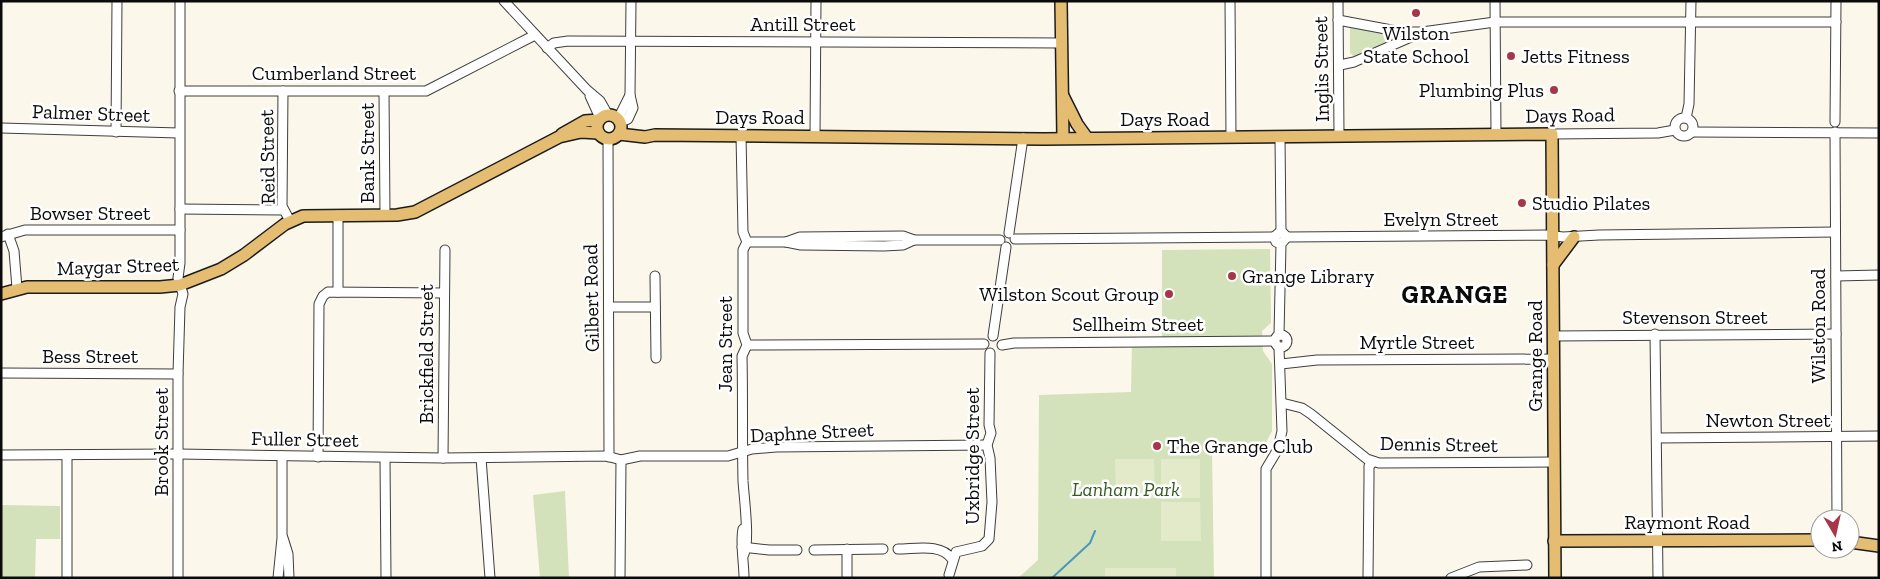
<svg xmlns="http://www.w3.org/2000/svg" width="1880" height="579" font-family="'Zilla Slab',serif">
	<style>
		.green { fill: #d3e2ba }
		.pitch { fill: #e3eaca }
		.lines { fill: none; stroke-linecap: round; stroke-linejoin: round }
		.stream { stroke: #4899ba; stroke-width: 2 }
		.minor-casing { stroke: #3e3e3e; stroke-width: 11 }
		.major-casing { stroke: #1c1c1c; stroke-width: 14 }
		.minor { stroke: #fff; stroke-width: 9 }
		.major { stroke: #e5bd72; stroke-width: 11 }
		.poi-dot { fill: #a73748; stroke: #fff; stroke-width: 2 }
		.labels { text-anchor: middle; stroke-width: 5; stroke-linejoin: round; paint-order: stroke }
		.street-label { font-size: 20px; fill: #0b0b0b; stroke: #fff }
		.poi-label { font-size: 20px; fill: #0b0b0b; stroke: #fff; text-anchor: start }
		.park-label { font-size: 20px; font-style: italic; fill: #355925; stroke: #fff }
		.district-label { font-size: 25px; font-weight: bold; letter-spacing: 1px; fill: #0b0b0b; stroke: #fff }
	</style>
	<rect width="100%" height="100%" fill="#fcf7eb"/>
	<!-- green -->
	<g class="green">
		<path d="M1350 26 1392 35 1394 39 1356 58 1350 53Z"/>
		<path d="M1270 249 1271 323 1262 331 1263 351 1272 364V431L1263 449 1212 451 1214 578H1018L1038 560 1039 395 1131 392 1132 343 1162 344V250Z"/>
		<path d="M565 491 569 578H540L533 495Z"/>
		<path d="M1 505 60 506V539H36L35 578H1Z"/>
	</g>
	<!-- pitch -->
	<g class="pitch">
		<path d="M1115 459H1154L1155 498H1116Z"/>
		<rect x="1161" y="459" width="39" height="39"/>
		<path d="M1161 502H1200L1201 541H1161Z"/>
		<rect x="1105" y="568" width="71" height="10"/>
	</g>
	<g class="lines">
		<!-- stream -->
		<path class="stream" d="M1052 578 1090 543 1095 531"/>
		<!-- minor casing -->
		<g class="minor-casing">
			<g id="minor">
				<path d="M504 1 587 90 600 101 608 115"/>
				<path d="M1230 1 1231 137"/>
				<path d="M1338 1 1339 136"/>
				<path d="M1495 1 1496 135"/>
				<path d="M1338 20 1402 32H1422L1495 22H1836"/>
				<path d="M547 48 554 43 568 41 1061 43"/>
				<path d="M1340 65 1354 62 1418 34"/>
				<path d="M179 91H426L535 35"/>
				<path d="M283 91 282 206 290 221"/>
				<path d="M384 92 385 215"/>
				<path d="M590 96 600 118"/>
				<circle cx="1684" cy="127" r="9"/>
				<path d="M1686 118 1689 104 1691 1"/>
				<path d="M618 119 630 95"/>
				<path d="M620 122 628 119 633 108 630 95 631 1"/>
				<path d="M1835 122 1836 1"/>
				<path d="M1 128 179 133"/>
				<path d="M116 132 117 1"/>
				<path d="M1692 132 1879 133"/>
				<path d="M1835 132 1837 519"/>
				<path d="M1552 134 1658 133 1675 130"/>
				<path d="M815 135 816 1"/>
				<path d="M741 136 743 232 747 242 743 250V333L747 345 742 356C743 398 742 439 743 481 744 497 750 541 744 554"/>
				<path d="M1280 137 1281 231"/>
				<path d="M608 139 609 457"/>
				<path d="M180 209 283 210"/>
				<path d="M1009 233 1023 138"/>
				<path d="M8 234 14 251 17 288"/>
				<path d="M1 237 25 230H180"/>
				<path d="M1287 237 1546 235 1563 237 1599 235 1835 232"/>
				<path d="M1015 239 1274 237"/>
				<path d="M747 242H786L801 245 884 246 903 245 914 240"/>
				<path d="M786 242 800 237 903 236 914 240H1000"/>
				<path d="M655 276 656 358"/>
				<path d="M1836 276 1879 275"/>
				<path d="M338 292V215"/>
				<path d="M609 307H655"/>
				<path d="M1655 334 1658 578"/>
				<circle cx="1281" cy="341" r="6"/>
				<path d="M1279 335 1281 244 1287 237 1281 231 1274 237 1276 242 1281 244"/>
				<path d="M993 336 1006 247"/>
				<path d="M1553 336 1836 334"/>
				<path d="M747 345 984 344"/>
				<path d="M1002 345 1014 343 1274 341"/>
				<path d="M1281 364 1317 360 1554 359"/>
				<path d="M1 373 178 374"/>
				<path d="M1282 403 1302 408 1311 414 1367 459 1379 463 1554 462"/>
				<path d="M1657 438 1879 436"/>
				<path d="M1 455 178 454 443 458 607 456 621 460 640 456H728L752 449 776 447 987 445"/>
				<path d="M318 457 319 304 323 296 328 292 444 293"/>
				<path d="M385 458 386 578"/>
				<path d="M443 458 445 250"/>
				<path d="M481 458 490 578"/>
				<path d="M743 529C740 543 744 562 744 578"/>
				<path d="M283 538 288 554 289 578"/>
				<path d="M742 547 769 550H797"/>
				<path d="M847 549V578"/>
				<path d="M898 549C916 549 941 543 952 559"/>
				<path d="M814 550 883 549"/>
				<path d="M949 575 956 552 982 546 989 539 992 502 990 458 987 445 991 433 989 425 990 353"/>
				<path d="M67 578V455"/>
				<path d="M178 578V374L180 307 183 294 178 278 180 263V1"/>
				<path d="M278 578 282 538V456"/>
				<path d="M620 578 621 460"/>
				<path d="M1266 578V469L1278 449 1282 431 1279 348"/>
				<path d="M1368 578 1369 479V466L1373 462"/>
				<path d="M1451 578 1479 567 1527 565"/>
			</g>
		</g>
		<!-- major casing -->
		<g class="major-casing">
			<g id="major">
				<path d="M1061 1 1063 138"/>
				<path d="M1063 96 1077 124 1087 138"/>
				<circle cx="609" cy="127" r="12"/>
				<path d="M562 134 585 121 599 120"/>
				<path d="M619 134 645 137 655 135 1044 139 1552 134 1555 578"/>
				<path d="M1553 265 1574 237"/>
				<path d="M1 294 27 287H160L180 285 221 269 244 255 285 224 303 216 397 215 415 212 559 137 581 132 598 133"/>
				<path d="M1554 541 1820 540"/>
				<path d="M1850 542 1879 546"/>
			</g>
		</g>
		<!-- minor -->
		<use href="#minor" class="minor"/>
		<!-- major -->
		<use href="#major" class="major"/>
	</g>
	<!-- markers -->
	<g class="poi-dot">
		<circle cx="1416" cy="13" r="5"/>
		<circle cx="1511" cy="56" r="5"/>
		<circle cx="1554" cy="90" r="5"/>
		<circle cx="1522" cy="203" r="5"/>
		<circle cx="1232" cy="276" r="5"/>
		<circle cx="1169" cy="294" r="5"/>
		<circle cx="1157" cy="446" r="5"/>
	</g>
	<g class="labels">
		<!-- street labels -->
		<g class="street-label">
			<text x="803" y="31">Antill Street</text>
			<text transform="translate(1321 69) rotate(-91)" y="7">Inglis Street</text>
			<text x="334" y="80">Cumberland Street</text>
			<text transform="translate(91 113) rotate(2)" y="7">Palmer Street</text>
			<text transform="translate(1570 115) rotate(-1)" y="7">Days Road</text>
			<text x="760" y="124">Days Road</text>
			<text x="1165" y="126">Days Road</text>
			<text transform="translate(367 153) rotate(-90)" y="7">Bank Street</text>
			<text transform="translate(267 157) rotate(-91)" y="7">Reid Street</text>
			<text x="90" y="220">Bowser Street</text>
			<text x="1441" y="226">Evelyn Street</text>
			<text transform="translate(118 266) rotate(-2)" y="7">Maygar Street</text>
			<text transform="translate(591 298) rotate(-91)" y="7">Gilbert Road</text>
			<text x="1695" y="324">Stevenson Street</text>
			<text x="1138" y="331">Sellheim Street</text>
			<text transform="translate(1818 326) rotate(-90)" y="7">Wilston Road</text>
			<text x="1417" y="349">Myrtle Street</text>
			<text transform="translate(725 344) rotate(-90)" y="7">Jean Street</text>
			<text transform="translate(426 354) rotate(-90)" y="7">Brickfield Street</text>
			<text x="90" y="363">Bess Street</text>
			<text transform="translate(1535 356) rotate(-90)" y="7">Grange Road</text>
			<text x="1768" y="427">Newton Street</text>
			<text transform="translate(812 432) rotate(-3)" y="7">Daphne Street</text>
			<text transform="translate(305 439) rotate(1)" y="7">Fuller Street</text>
			<text transform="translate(161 442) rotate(-90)" y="7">Brook Street</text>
			<text transform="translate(1439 444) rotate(1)" y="7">Dennis Street</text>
			<text transform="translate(972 456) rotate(-90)" y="7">Uxbridge Street</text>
			<text x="1687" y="529">Raymont Road</text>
		</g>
		<!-- poi labels -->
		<g class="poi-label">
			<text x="1416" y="40" text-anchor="middle">Wilston<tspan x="1416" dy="23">State School</tspan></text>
			<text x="1521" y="63">Jetts Fitness</text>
			<text x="1544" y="97" text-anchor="end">Plumbing Plus</text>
			<text x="1532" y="210">Studio Pilates</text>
			<text x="1242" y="283">Grange Library</text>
			<text x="1159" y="301" text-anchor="end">Wilston Scout Group</text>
			<text x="1167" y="453">The Grange Club</text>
		</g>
		<!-- park labels -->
		<g class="park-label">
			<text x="1126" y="496">Lanham Park</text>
		</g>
		<!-- district labels -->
		<g class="district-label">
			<text x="1455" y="303">GRANGE</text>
		</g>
	</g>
	<!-- border -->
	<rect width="1880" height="579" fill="none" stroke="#0b0b0b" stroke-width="5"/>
	<!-- north arrow -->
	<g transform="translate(1835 534) rotate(171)"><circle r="24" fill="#ffffff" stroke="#9d9d9d"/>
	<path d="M0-4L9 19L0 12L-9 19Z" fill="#a73748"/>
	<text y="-8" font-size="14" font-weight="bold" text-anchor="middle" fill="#0b0b0b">N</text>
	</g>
</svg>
